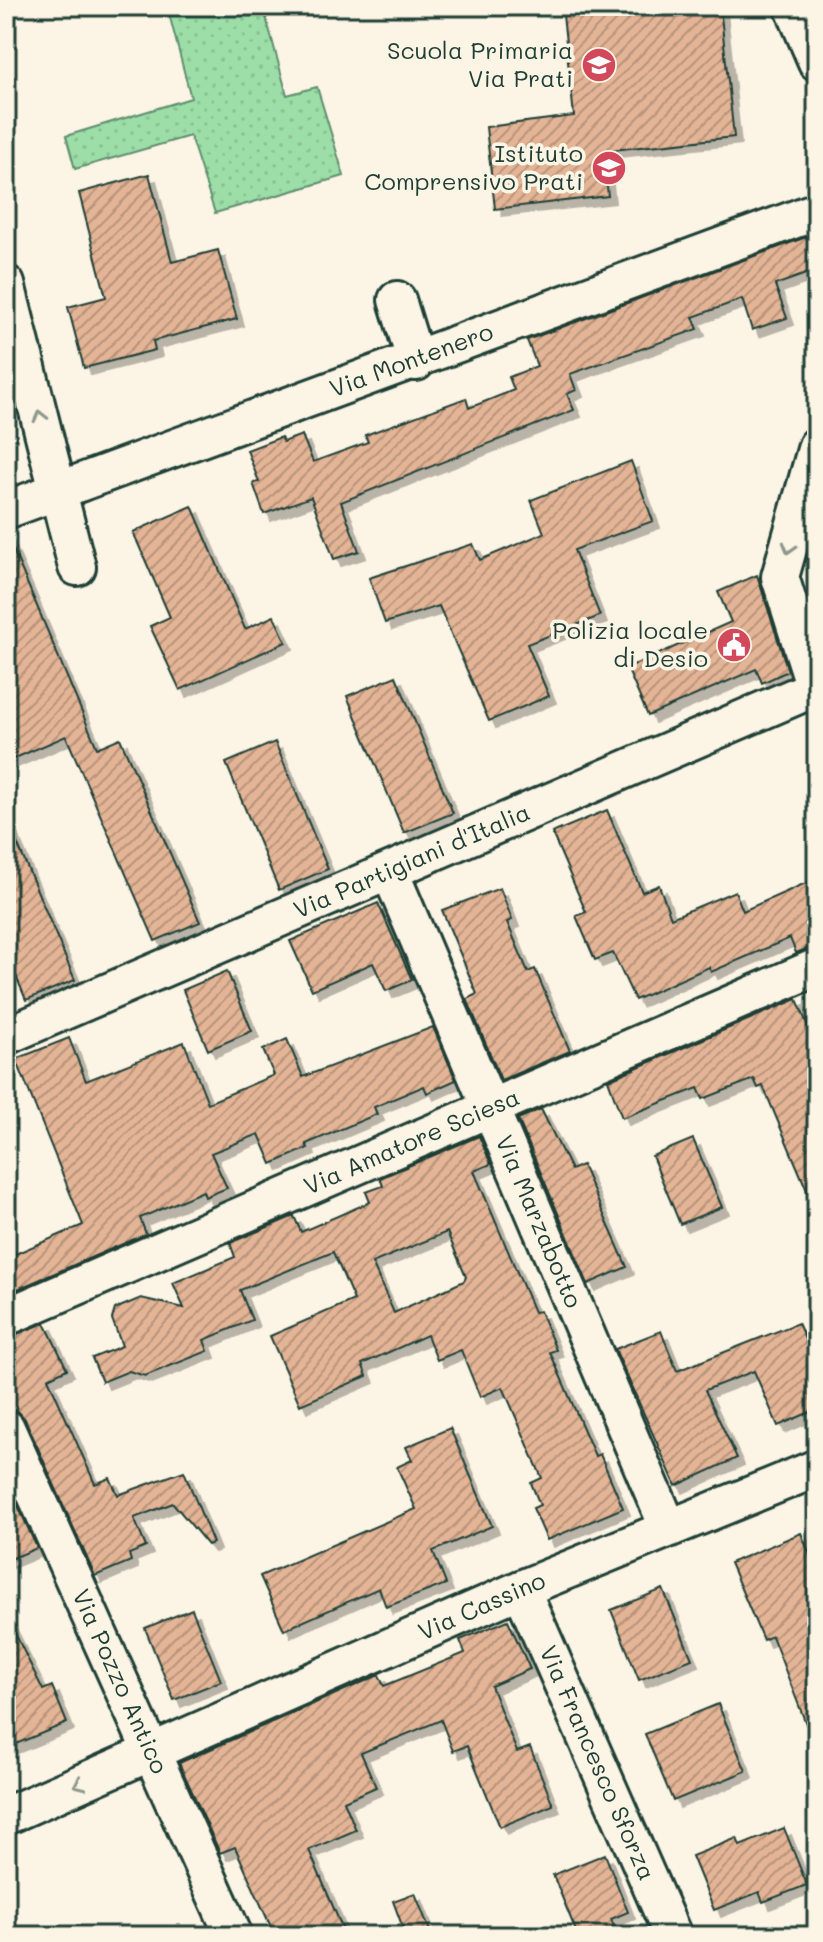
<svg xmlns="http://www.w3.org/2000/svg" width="823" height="1942" font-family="Mali,sans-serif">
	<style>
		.grass { fill: url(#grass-dots); stroke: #5e8e6e; stroke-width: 2 }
		.building { fill: url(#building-hatch); stroke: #1f3d34; stroke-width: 2; fill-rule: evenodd; filter: url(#shadow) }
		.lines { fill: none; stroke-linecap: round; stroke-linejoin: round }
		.minor-casing { stroke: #1f3d34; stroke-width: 42 }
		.minor { stroke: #fcf5e5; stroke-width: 36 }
		.oneway { stroke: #8e998c }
		.labels { text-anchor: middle; stroke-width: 7; stroke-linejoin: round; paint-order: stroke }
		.poi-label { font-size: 24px; fill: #1f3d34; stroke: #fcf5e5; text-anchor: end }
		.street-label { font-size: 24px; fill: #1f3d34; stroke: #fcf5e5 }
	</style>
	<defs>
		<pattern id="grass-dots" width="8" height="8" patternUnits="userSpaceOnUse" patternTransform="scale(2)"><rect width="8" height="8" fill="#9ddea8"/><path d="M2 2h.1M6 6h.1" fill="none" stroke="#87bf91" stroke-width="1.8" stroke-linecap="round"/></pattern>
		<pattern id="building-hatch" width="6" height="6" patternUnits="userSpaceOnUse" patternTransform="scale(2)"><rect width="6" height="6" fill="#e4b496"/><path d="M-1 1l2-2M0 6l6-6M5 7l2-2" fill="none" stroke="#b8947b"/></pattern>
		<filter id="shadow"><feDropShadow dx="7" dy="7" stdDeviation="0" flood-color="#0004"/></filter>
	</defs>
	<rect width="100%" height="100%" fill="#fcf5e5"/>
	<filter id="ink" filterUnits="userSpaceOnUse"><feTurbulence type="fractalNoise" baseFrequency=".0125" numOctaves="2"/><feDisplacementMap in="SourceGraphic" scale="16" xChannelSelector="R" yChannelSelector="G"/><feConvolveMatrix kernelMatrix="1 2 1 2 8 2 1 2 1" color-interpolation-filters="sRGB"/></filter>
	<g filter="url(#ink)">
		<!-- grass -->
		<path class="grass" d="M167 6H263L287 95 317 87 344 176 215 213 190 136 75 169 66 136 191 98Z"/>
		<!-- building -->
		<g class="building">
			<path d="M562 6H720L734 137 603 151 608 196 495 209 486 127 574 116Z"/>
			<path d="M149 174 172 262 218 250 237 319 153 341 155 350 84 368 68 307 106 297 79 193Z"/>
			<path d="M817 233V270L775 285 787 318 752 330 742 299 693 317 698 329 570 374 576 390 567 394 574 410 341 502 359 551 334 559 311 497 264 514 253 483 259 482 247 450 281 437 283 442 302 435 313 462 368 442 365 435 466 398 469 408 514 390 509 377 537 366 527 340Z"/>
			<path d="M631 461 653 521 574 550 600 616 527 644 549 696 489 721 439 606 385 623 369 578 473 544 480 560 544 533 531 500Z"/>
			<path d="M192 506 245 629 274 616 286 642 180 690 150 626 170 617 133 532Z"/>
			<path d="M6 533 97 748 120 738 200 922 155 941 66 736 6 762Z"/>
			<path d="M757 575 788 671 762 683 756 669 648 716 627 668 731 622 718 592Z"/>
			<path d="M396 676 453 813 404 833 347 696Z"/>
			<path d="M275 742 328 869 279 890 226 763Z"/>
			<path d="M607 810 642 892 659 885 671 918 735 891 743 911 817 878V945L796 953 790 938 711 972 709 967 635 1000 613 953 595 960 576 916 586 912 552 833Z"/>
			<path d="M6 817 75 980 26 1000 6 952Z"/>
			<path d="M500 888 512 920 507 922 528 972 535 969 570 1051 501 1080 467 999 477 994 442 910Z"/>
			<path d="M378 903 412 980 386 991 373 963 312 990 290 941Z"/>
			<path d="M227 971 252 1031 208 1050 183 990Z"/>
			<path d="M797 999 817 1049V1214L763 1086 758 1088 754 1079 703 1099 698 1088 622 1118 608 1080Z"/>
			<path d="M433 1027 456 1080 427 1093 424 1086 374 1107 377 1114 306 1144 308 1148 272 1164 259 1134 211 1153 227 1188 205 1197 203 1191 140 1218 146 1234 6 1294V1241L13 1255 83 1225 16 1059 69 1038 86 1081 184 1042 208 1103 274 1075 263 1050 287 1039 303 1077Z"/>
			<path d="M541 1109 571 1170 582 1165 627 1267 588 1284 518 1119Z"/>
			<path d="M479 1136 491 1164 474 1171 534 1312 540 1311 556 1350 550 1352 595 1456 600 1454 623 1508 547 1540 533 1508 540 1505 531 1483 542 1478 503 1387 480 1397 461 1350 437 1360 427 1335 362 1364 367 1376 300 1405 270 1336 354 1300 333 1252 240 1290 252 1320 204 1340 208 1351 145 1376 129 1371 102 1382 92 1358 122 1346 112 1319 115 1309 141 1298 184 1308 173 1283 235 1257 230 1243 294 1216 301 1232 370 1202 366 1192 383 1186 380 1178ZM447 1232 466 1277 464 1281 394 1313 372 1263Z"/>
			<path d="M693 1139 722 1207 680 1224 652 1156Z"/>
			<path d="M45 1323 67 1369 48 1378 95 1484 110 1478 118 1495 184 1471 213 1543 208 1545 173 1503 134 1518 146 1547 129 1554 131 1561 95 1576 25 1419 18 1411 6 1407V1338Z"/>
			<path d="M798 1323 817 1367V1409L778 1426 754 1371 705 1390 737 1458 676 1486 615 1349 661 1331 677 1371Z"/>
			<path d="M450 1428 492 1526 433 1551 446 1584 386 1607 379 1588 284 1630 260 1576 416 1509 397 1467 412 1460 406 1447Z"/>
			<path d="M6 1479 37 1548 6 1561Z"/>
			<path d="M801 1533 817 1571 815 1747 772 1636 763 1640 730 1563Z"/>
			<path d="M663 1589 692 1659 639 1680 611 1610Z"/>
			<path d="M192 1609 221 1681 174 1700 145 1628Z"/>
			<path d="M6 1615 43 1690 52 1686 67 1723 6 1748Z"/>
			<path d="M508 1620 530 1669 491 1686 517 1752 530 1747 553 1805 500 1827 467 1746 453 1751 441 1720 361 1753 376 1787 344 1801 356 1830 309 1850 343 1930 327 1936H275L235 1847 220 1853 179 1763 379 1675 384 1686 465 1653 460 1640Z"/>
			<path d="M718 1704 746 1771 673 1801 645 1734Z"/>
			<path d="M784 1828 807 1885 763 1902 759 1892 714 1910 692 1856 737 1838 740 1846Z"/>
			<path d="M605 1854 628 1912 611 1919 618 1936H578L553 1875Z"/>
			<path d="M415 1893 432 1936H406L393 1901Z"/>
		</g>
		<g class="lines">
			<!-- minor casing -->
			<g class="minor-casing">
				<g id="minor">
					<path d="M793 6 817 62"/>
					<path d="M6 284 77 567"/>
					<path d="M397 300 416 362"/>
					<path d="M817 446 780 577 817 694"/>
					<path id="s1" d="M6 510 817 211"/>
					<path id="s2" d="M390 872 668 1527"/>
					<path id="s3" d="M6 1036 817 687"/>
					<path id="s4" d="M6 1317 817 967"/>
					<path id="s5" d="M6 1428 234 1936"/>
					<path id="s6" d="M521 1589 673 1936"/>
					<path id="s7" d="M6 1816 521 1589 817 1468"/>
				</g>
			</g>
			<!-- minor -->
			<use href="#minor" class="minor"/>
		</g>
		<!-- one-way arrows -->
		<defs><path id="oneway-chevron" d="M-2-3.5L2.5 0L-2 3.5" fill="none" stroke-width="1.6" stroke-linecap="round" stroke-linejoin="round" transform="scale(2)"/></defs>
		<g class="oneway">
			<use href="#oneway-chevron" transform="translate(40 416) rotate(-104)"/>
			<use href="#oneway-chevron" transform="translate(789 548) rotate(106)"/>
			<use href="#oneway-chevron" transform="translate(79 1784) rotate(156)"/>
		</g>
	</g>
	<!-- icons -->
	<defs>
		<g id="school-disc" transform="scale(1.8)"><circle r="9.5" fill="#d1495b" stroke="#fcf5e5"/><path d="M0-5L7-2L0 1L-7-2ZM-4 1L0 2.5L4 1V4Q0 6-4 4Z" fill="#fff"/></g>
		<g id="civic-disc" transform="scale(1.8)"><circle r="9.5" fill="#d1495b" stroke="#fcf5e5"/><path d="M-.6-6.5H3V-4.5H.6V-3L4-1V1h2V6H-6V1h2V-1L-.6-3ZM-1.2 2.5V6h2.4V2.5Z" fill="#fff"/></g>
	</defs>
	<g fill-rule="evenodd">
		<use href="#school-disc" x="599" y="65"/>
		<use href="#school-disc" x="609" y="168"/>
		<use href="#civic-disc" x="734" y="645"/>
	</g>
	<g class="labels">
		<!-- poi labels -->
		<g class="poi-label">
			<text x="573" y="59">Scuola Primaria<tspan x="573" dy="28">Via Prati</tspan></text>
			<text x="583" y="162">Istituto<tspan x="583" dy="28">Comprensivo Prati</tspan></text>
			<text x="708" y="639">Polizia locale<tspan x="708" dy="28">di Desio</tspan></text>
		</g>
		<!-- street labels -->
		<g class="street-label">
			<text dy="8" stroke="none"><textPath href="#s1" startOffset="432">Via Montenero</textPath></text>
			<text dy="8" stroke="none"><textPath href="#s3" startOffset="442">Via Partigiani d'Italia</textPath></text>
			<text dy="8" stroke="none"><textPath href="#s4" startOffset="442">Via Amatore Sciesa</textPath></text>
			<text dy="8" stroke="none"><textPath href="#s2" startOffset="380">Via Marzabotto</textPath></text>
			<text dy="8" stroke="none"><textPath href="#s7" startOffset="520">Via Cassino</textPath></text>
			<text dy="8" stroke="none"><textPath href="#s5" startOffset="278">Via Pozzo Antico</textPath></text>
			<text dy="8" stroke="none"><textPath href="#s6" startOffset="190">Via Francesco Sforza</textPath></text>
		</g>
	</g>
	<!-- margin -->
	<rect width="823" height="1942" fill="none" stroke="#fcf5e5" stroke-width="32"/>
	<rect x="16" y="16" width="791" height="1910" fill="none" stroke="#1f3d34" stroke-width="3" filter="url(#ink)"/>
</svg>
